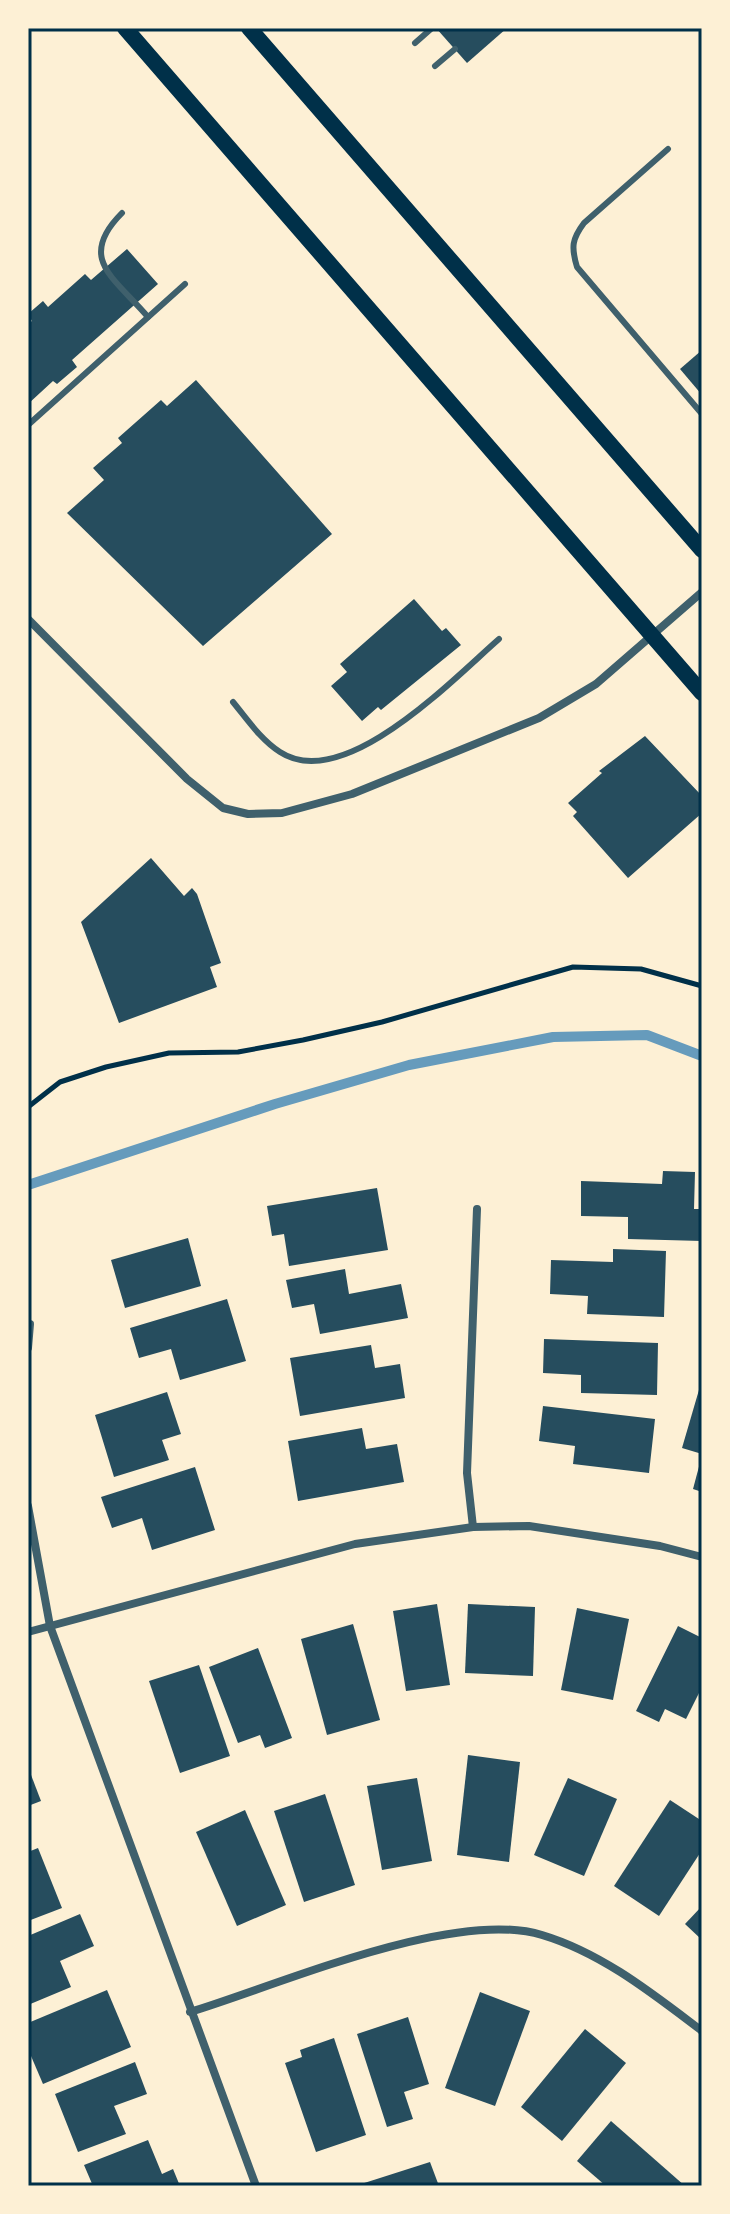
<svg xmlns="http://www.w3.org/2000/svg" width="730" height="2214" font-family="'DM Sans',sans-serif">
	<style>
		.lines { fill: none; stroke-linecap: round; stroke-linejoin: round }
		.stream { stroke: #669bbc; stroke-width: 10 }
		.building { fill: #264d5e }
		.path { stroke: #003049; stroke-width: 5 }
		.service { stroke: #3f606c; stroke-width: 6 }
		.minor { stroke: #3f606c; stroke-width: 8 }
		.secondary { stroke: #003049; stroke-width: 16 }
		.neatline { fill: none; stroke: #003049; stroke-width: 3 }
	</style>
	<rect width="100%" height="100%" fill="#fdf0d5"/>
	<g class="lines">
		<!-- stream -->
		<path class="stream" d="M28 1185 275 1104 409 1065 553 1037 647 1035 702 1056"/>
	</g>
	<!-- building -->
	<g class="building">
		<path d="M436 28H507L467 63Z"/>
		<path d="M127 249 158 284 72 360 77 367 57 384 53 381 28 404V324L32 321 28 314 43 301 48 307 85 274 91 280Z"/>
		<path d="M702 350V395L680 369Z"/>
		<path d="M196 380 332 534 203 646 67 513 104 480 93 468 122 443 118 438 161 400 167 406Z"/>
		<path d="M414 599 442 631 446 628 461 645 381 710 378 707 362 721 331 686 347 672 340 664Z"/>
		<path d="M645 736 702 796V813L628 878 573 816 577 812 568 803 602 773 599 771Z"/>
		<path d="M151 858 184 896 192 888 197 894 221 963 210 967 217 987 119 1023 81 922Z"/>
		<path d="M663 1171 695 1172 694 1209H702V1241L628 1239V1217L581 1216V1181L662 1184Z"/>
		<path d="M377 1188 388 1250 289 1266 284 1234 272 1236 267 1206Z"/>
		<path d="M188 1238 201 1286 125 1308 111 1260Z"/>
		<path d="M613 1249 666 1251 664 1317 587 1314 588 1296 550 1294 551 1260 613 1262Z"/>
		<path d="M345 1269 349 1294 401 1284 408 1318 320 1334 314 1304 292 1308 286 1280Z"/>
		<path d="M227 1299 246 1361 180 1380 171 1349 139 1358 130 1328Z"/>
		<path d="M544 1339 658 1343 657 1395 581 1393V1375L543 1373Z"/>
		<path d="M371 1345 375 1368 400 1364 405 1398 300 1416 290 1358Z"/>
		<path d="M701 1383H702V1454L682 1448Z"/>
		<path d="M167 1392 181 1434 162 1440 169 1460 114 1477 95 1415Z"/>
		<path d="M543 1406 655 1419 649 1473 573 1464 575 1446 539 1441Z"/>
		<path d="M362 1428 366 1449 397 1444 404 1482 298 1501 288 1441Z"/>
		<path d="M701 1459H702V1492L693 1489Z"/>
		<path d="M195 1467 215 1530 152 1550 142 1518 112 1528 101 1497Z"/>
		<path d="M437 1604 450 1685 406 1691 393 1611Z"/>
		<path d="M468 1604 535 1607 533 1676 465 1673Z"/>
		<path d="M577 1608 629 1619 613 1700 561 1690Z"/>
		<path d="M353 1624 380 1720 327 1735 301 1639Z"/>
		<path d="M678 1626 702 1638V1687L686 1719 665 1709 659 1722 636 1711Z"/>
		<path d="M258 1648 292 1738 265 1748 260 1735 238 1743 209 1667Z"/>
		<path d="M199 1665 230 1756 180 1773 149 1681Z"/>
		<path d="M468 1755 520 1762 509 1862 457 1855Z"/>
		<path d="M28 1767 41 1801 28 1806Z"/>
		<path d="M417 1778 432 1861 382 1870 367 1786Z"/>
		<path d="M568 1778 617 1799 584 1876 534 1855Z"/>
		<path d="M325 1794 355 1885 304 1902 274 1811Z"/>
		<path d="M670 1800 702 1821V1850L659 1916 614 1886Z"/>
		<path d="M245 1810 286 1905 237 1926 196 1832Z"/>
		<path d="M38 1848 62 1908 28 1921V1852Z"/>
		<path d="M702 1906V1940L685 1924Z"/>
		<path d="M80 1914 94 1946 60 1961 71 1987 28 2005V1936Z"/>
		<path d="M107 1990 131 2047 43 2084 28 2049V2023Z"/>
		<path d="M480 1992 530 2011 495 2106 445 2088Z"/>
		<path d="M408 2017 429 2084 404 2092 413 2119 387 2127 357 2034Z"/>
		<path d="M585 2029 626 2063 562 2141 521 2107Z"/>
		<path d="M334 2038 366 2135 316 2152 285 2063 302 2057 300 2050Z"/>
		<path d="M135 2062 147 2094 114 2106 126 2134 78 2152 55 2094Z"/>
		<path d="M611 2121 685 2186H606L577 2161Z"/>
		<path d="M148 2140 162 2174 173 2169 180 2186H93L84 2165Z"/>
		<path d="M430 2162 439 2186H358V2185Z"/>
	</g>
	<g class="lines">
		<!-- path -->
		<path class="path" d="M28 1107 60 1082 106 1067 169 1053 238 1052 303 1040 382 1022 573 967 641 969 702 986"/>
		<!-- service -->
		<g class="service">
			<path d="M415 43 432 28"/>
			<path d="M435 66 455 49"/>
			<path d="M668 149 584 223C572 239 571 247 577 267L702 414"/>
			<path d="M122 213C76 259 115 278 148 317"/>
			<path d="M28 425 185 284"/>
			<path d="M233 702C247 719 261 740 280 752 344 794 454 678 499 639"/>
		</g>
		<!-- minor -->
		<g class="minor">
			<path d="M28 619 187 779 223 808 248 814 282 813 352 794 539 718 596 684 702 592"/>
			<path d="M28 1348 30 1324"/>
			<path d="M28 1506 50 1626 256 2186"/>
			<path d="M473 1527 467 1473 477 1209"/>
			<path d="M28 1632 355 1544 473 1527 529 1526 660 1546 702 1557"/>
			<path d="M190 2012C279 1985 454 1908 542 1935 602 1953 653 1994 702 2031"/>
		</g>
		<!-- secondary -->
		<g class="secondary">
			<path d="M125 28 702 693"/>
			<path d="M249 28 702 550"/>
		</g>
	</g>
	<!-- border -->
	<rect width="730" height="2214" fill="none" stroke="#fdf0d5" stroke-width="60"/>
	<rect x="30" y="30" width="670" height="2154" class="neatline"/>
</svg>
